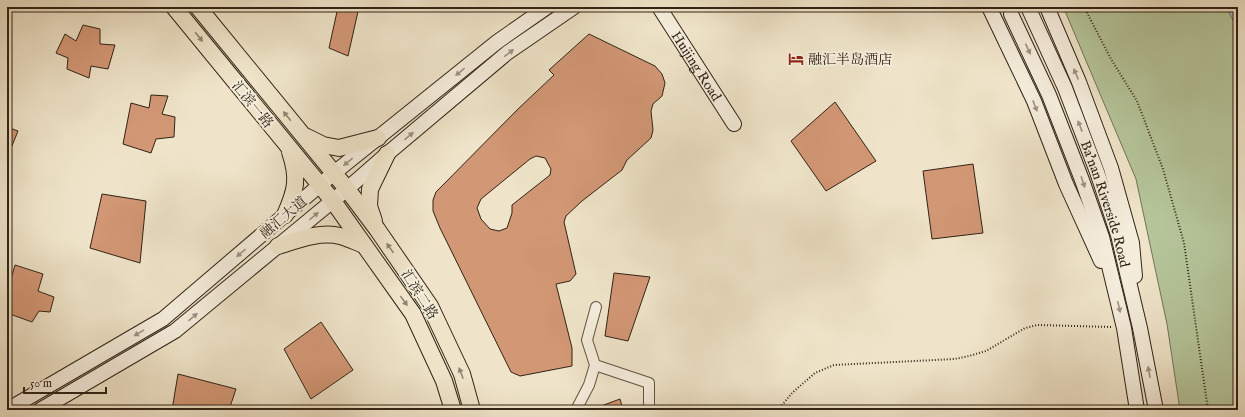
<svg xmlns="http://www.w3.org/2000/svg" width="1245" height="417" font-family="'IM FELL English','Noto Serif SC',serif">
	<style>
		.green { fill: #b5c59a; stroke: #727458 }
		.water { fill: #9fbcc1; stroke: #737f7c }
		.building { fill: #d29775; stroke: #302315; fill-rule: evenodd }
		.lines { fill: none; stroke-linecap: round; stroke-linejoin: round }
		.street-casing { stroke: #605342; stroke-width: 12 }
		.secondary-casing { stroke: #302315; stroke-width: 16 }
		.primary-casing { stroke: #302315; stroke-width: 18 }
		.path { stroke: #302315; stroke-width: 2; stroke-dasharray: 1 2; stroke-linecap: butt }
		.street { stroke: #f5eddc; stroke-width: 10 }
		.secondary { stroke: #f5eddc; stroke-width: 14 }
		.primary { stroke: #efe4c9; stroke-width: 16 }
		.oneway { fill: #90846f }
		.oneway2 { fill: #9c9282 }
		.labels { text-anchor: middle; stroke-width: 4; stroke-linejoin: round; paint-order: stroke }
		.poi-label { font-size: 14px; fill: #302315; stroke: #f5eddc; text-anchor: start }
		.street-label { font-size: 14px; fill: #302315; stroke: #f5eddc }
	</style>
	<rect width="100%" height="100%" fill="#efe4c9"/>
	<filter id="stains"><feTurbulence type="fractalNoise" baseFrequency=".005" numOctaves="4"/><feColorMatrix values="0 0 0 0 .2 0 0 0 0 .09 0 0 0 0 .02 0 0 0 .5 -.17"/></filter>
	<radialGradient id="worn" r=".72"><stop offset=".6" stop-color="#630" stop-opacity="0"/><stop offset="1" stop-color="#630" stop-opacity=".3"/></radialGradient>
	<!-- green -->
	<path class="green" d="M1062 7H1226L1238 29V410H1180L1167 324 1136 179 1065 11Z"/>
	<!-- water -->
	<path class="water" d="M1226 7H1238V29Z"/>
	<!-- building -->
	<g class="building">
		<path d="M338 7H359L348 56 329 48Z"/>
		<path d="M83 25 100 29V44L115 45 108 69 91 66 89 78 67 69 68 58 56 53 65 34 76 41Z"/>
		<path d="M589 34 655 66 662 74 665 83 662 96 653 104 651 111 653 130 651 138 627 160 622 170 582 201 566 216 564 222 576 274 570 281 556 284 572 348V366L520 376 511 372 440 228 433 211V200L436 192 518 109 554 75 549 70ZM536 156 545 158 551 169 550 175 512 205V213L507 228 499 231 490 229 481 219 477 208 481 199 530 159Z"/>
		<path d="M151 95 168 96 162 114 175 117 174 137 156 139 151 153 123 144 131 103 149 108Z"/>
		<path d="M835 102 876 161 826 191 791 141Z"/>
		<path d="M7 127 18 131 7 158Z"/>
		<path d="M973 164 983 233 932 239 923 171Z"/>
		<path d="M102 194 146 201 140 263 90 248Z"/>
		<path d="M15 265 43 274 38 291 54 297 50 312 39 311 32 322 7 313V278L11 279Z"/>
		<path d="M614 273 650 277 628 341 605 336Z"/>
		<path d="M321 322 353 370 311 399 284 349Z"/>
		<path d="M178 374 236 389 229 410H172Z"/>
		<path d="M620 399 623 410H593V409Z"/>
	</g>
	<g class="lines">
		<!-- street casing -->
		<g class="street-casing">
			<g id="street">
				<path d="M595 365 649 383V410"/>
				<path d="M576 410 589 385 595 365 587 340 596 307"/>
			</g>
		</g>
		<!-- secondary casing -->
		<g class="secondary-casing">
			<g id="secondary">
				<path id="s1" d="M659 7 734 124"/>
				<path d="M989 7 1034 101 1066 184 1101 261"/>
				<path id="s2" d="M1028 7 1065 88 1097 172 1118 235 1140 328 1156 410"/>
				<path d="M1047 7 1079 82 1111 168 1132 243 1135 276"/>
				<path d="M1011 14 1049 95 1082 180 1102 237 1124 328 1137 410"/>
				<path d="M7 410 163 319 334 173 497 42 547 7"/>
				<path d="M40 410 175 331 347 189 387 154 507 53 574 7"/>
			</g>
		</g>
		<!-- primary casing -->
		<g class="primary-casing">
			<g id="primary">
				<path d="M174 7 333 201 413 314 444 381 453 410"/>
				<path d="M198 7 347 189 377 229 430 306 462 374 472 410"/>
				<path d="M307 137 323 145 339 148 378 138"/>
				<path d="M285 215C296 190 299 179 290 152"/>
				<path d="M374 221 369 206 370 189 387 154"/>
				<path d="M278 246C297 240 320 231 340 236 348 238 356 242 364 245"/>
			</g>
		</g>
		<!-- path -->
		<g class="path">
			<path d="M1084 7 1111 59 1137 101 1163 169 1184 243 1208 410"/>
			<path d="M778 410 792 393 815 373 834 365 955 359 969 356 986 351 1025 328 1037 325 1112 327"/>
		</g>
		<!-- street -->
		<use href="#street" class="street"/>
		<!-- secondary -->
		<use href="#secondary" class="secondary"/>
		<!-- primary -->
		<use href="#primary" class="primary"/>
	</g>
	<!-- one-way arrows -->
	<defs><path id="oneway-solid" d="M-6-.8H1V-3.2L6.5 0L1 3.2V.8H-6Z"/></defs>
	<g class="oneway">
		<use href="#oneway-solid" transform="translate(199 37) rotate(51)"/>
		<use href="#oneway-solid" transform="translate(287 116) rotate(-129)"/>
		<use href="#oneway-solid" transform="translate(390 248) rotate(-125)"/>
		<use href="#oneway-solid" transform="translate(404 301) rotate(54)"/>
		<use href="#oneway-solid" transform="translate(461 373) rotate(-111)"/>
	</g>
	<g class="oneway2">
		<use href="#oneway-solid" transform="translate(1028 49) rotate(65)"/>
		<use href="#oneway-solid" transform="translate(509 53) rotate(-37)"/>
		<use href="#oneway-solid" transform="translate(460 72) rotate(141)"/>
		<use href="#oneway-solid" transform="translate(1076 74) rotate(-113)"/>
		<use href="#oneway-solid" transform="translate(1035 106) rotate(69)"/>
		<use href="#oneway-solid" transform="translate(1080 126) rotate(-111)"/>
		<use href="#oneway-solid" transform="translate(409 136) rotate(-40)"/>
		<use href="#oneway-solid" transform="translate(348 162) rotate(141)"/>
		<use href="#oneway-solid" transform="translate(1083 182) rotate(71)"/>
		<use href="#oneway-solid" transform="translate(314 216) rotate(-40)"/>
		<use href="#oneway-solid" transform="translate(241 253) rotate(140)"/>
		<use href="#oneway-solid" transform="translate(1119 307) rotate(77)"/>
		<use href="#oneway-solid" transform="translate(193 317) rotate(-40)"/>
		<use href="#oneway-solid" transform="translate(139 333) rotate(149)"/>
		<use href="#oneway-solid" transform="translate(1149 372) rotate(-101)"/>
	</g>
	<!-- icons -->
	<defs>
		<g id="hotel-bare" transform="scale(1.2)"><path d="M-6-4.5h1.5V1H6V5H4.5V3h-9V5H-6ZM-4 0a1.8 1.8 0 1 1 3.6 0ZM.5 0V-2.5h3Q6-2.5 6 0Z" fill="#8f2418" stroke="#f5eddc" stroke-width="2.5" paint-order="stroke"/></g>
	</defs>
	<g fill-rule="evenodd">
		<use href="#hotel-bare" x="796" y="59"/>
	</g>
	<g class="labels">
		<!-- poi labels -->
		<g class="poi-label">
			<text x="808" y="64">融汇半岛酒店</text>
		</g>
		<!-- street labels -->
		<g class="street-label">
			<text dy="5" stroke="none"><textPath href="#s1" startOffset="70">Huijing Road</textPath></text>
			<text transform="translate(253 104) rotate(51)" y="5">汇滨一路</text>
			<text dy="5" stroke="none"><textPath href="#s2" startOffset="212">Ba'nan Riverside Road</textPath></text>
			<text transform="translate(283 217) rotate(-40)" y="5">融汇大道</text>
			<text transform="translate(420 294) rotate(58)" y="5">汇滨二路</text>
		</g>
	</g>
	<!-- margin -->
	<rect width="1245" height="417" fill="none" stroke="#efe4c9" stroke-width="24"/>
	<rect x="8" y="8" width="1229" height="401" fill="none" stroke="#302315" stroke-width="2"/>
	<rect x="12" y="12" width="1221" height="393" fill="none" stroke="#302315"/>
	<!-- scale -->
	<path d="M24 387v6h82v-6" fill="none" stroke="#302315" stroke-width="2"/>
	<text x="30" y="387" font-size="12" fill="#302315" stroke="#f5eddc" stroke-width="3" paint-order="stroke">50 m</text>
	<rect width="100%" height="100%" filter="url(#stains)"/>
	<rect width="100%" height="100%" fill="url(#worn)"/>
</svg>
